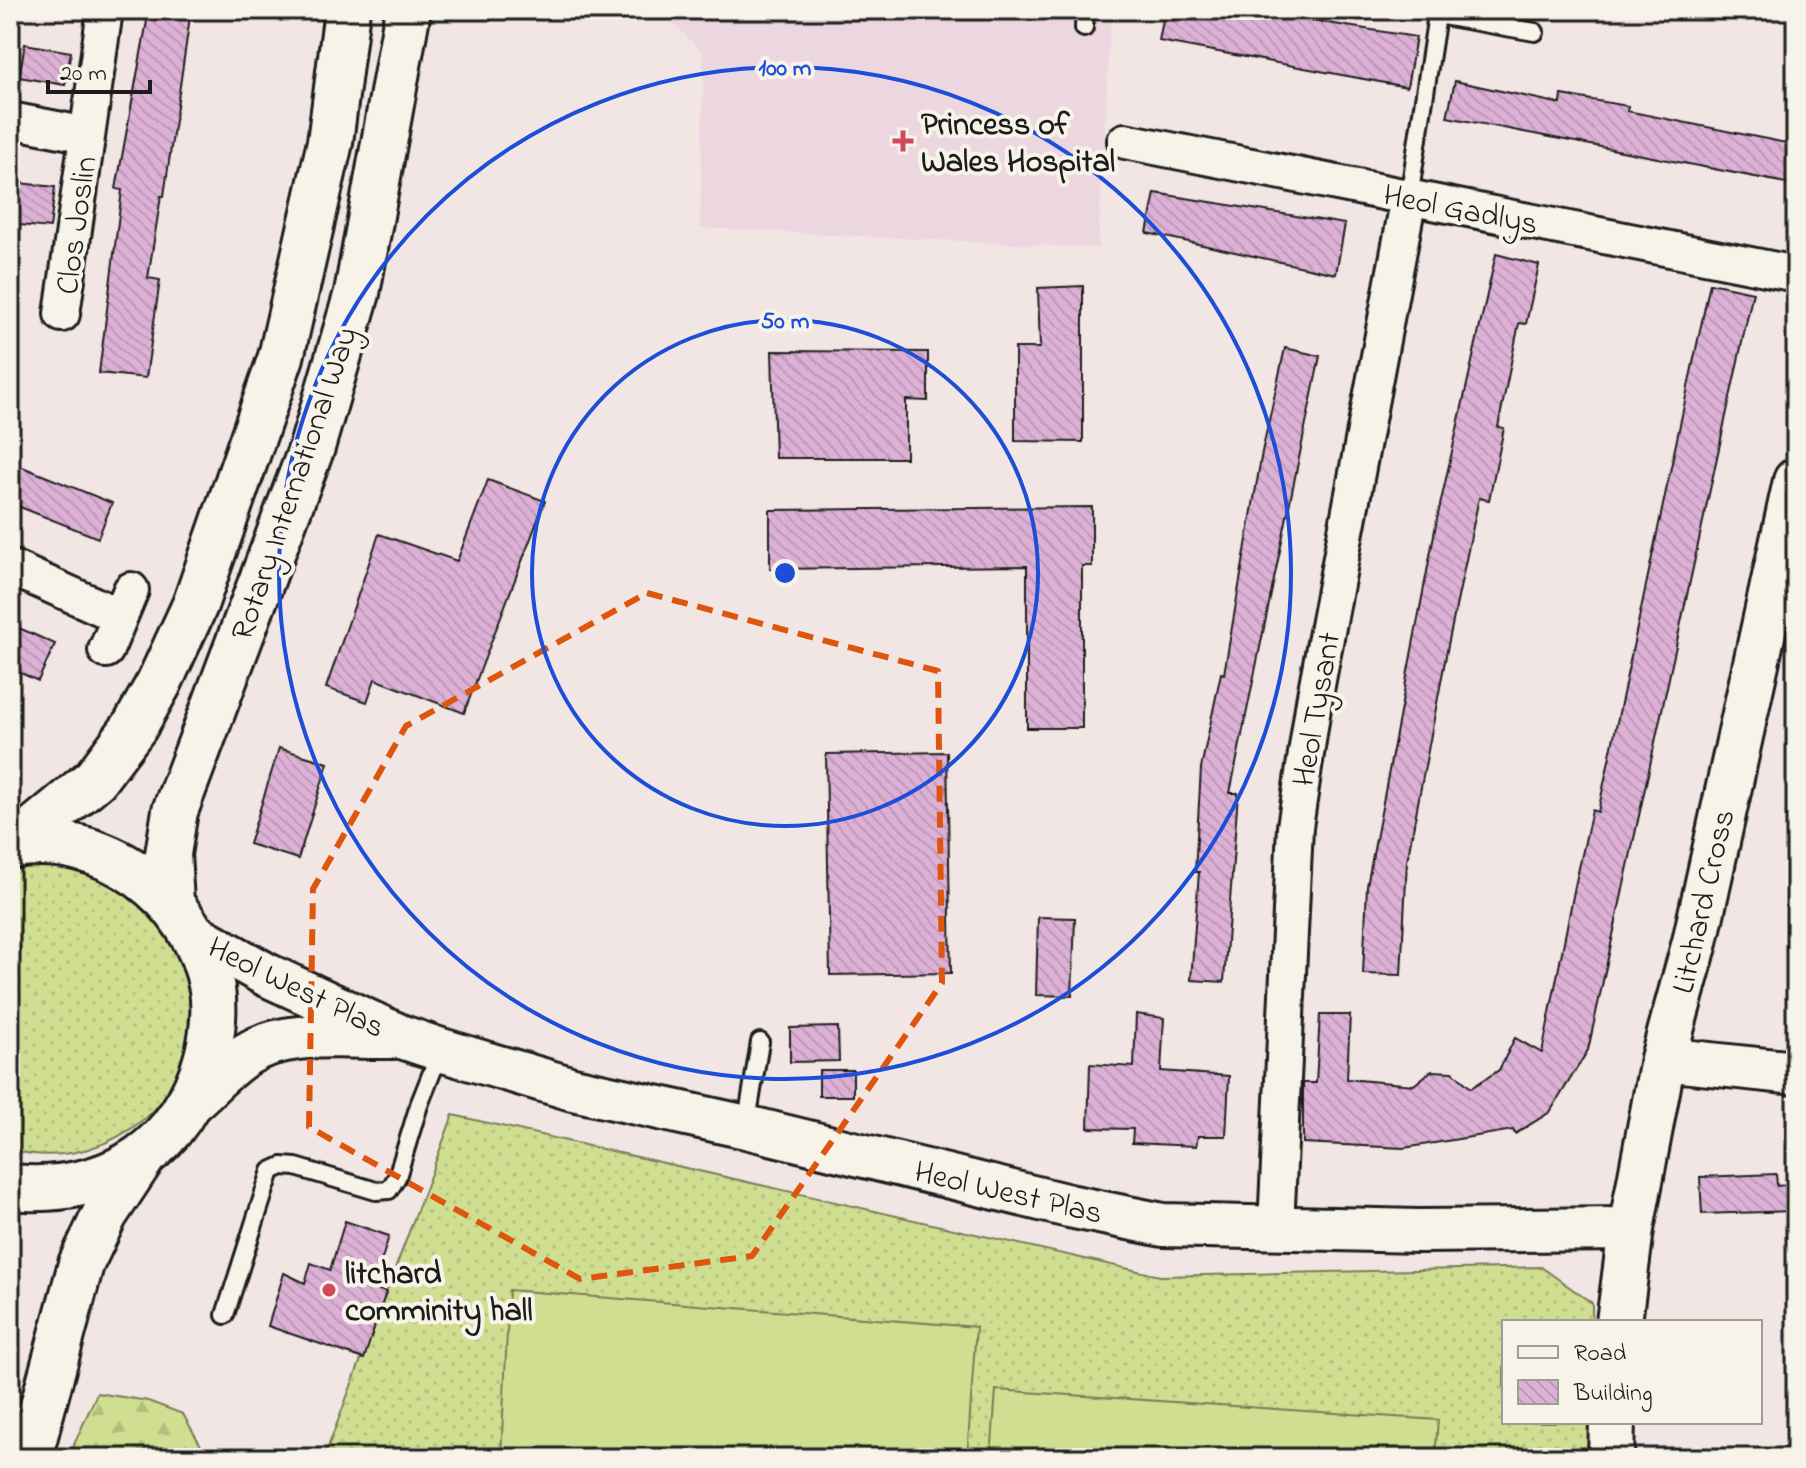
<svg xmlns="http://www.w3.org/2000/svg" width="1806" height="1468" font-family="'Indie Flower',sans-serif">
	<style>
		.built { fill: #ecd6e0 }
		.grass { fill: url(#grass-dots); stroke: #767d57; stroke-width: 2 }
		.forest { fill: url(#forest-firs); stroke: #767d57; stroke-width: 2 }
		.garden { fill: #d0de92; stroke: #767d57; stroke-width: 2 }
		.building { fill: url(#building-back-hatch); stroke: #1c1c1c; stroke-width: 2 }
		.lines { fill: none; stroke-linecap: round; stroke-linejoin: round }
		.service-casing { stroke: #1c1c1c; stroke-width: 22 }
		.minor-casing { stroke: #1c1c1c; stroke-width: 40 }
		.tertiary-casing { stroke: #1c1c1c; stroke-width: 48 }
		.secondary-casing { stroke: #1c1c1c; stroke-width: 50 }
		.primary-casing { stroke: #1c1c1c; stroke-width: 50 }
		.service { stroke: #f7f3e8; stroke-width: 16 }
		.minor { stroke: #f7f3e8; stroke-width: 34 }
		.tertiary { stroke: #f7f3e8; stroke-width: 42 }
		.secondary { stroke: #f7f3e8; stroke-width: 44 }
		.primary { stroke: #f7f3e8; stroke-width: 44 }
		.marked { fill: none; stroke: #de560d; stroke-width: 6; stroke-dasharray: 16 10; stroke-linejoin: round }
		.ring { fill: none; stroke: #1d4ed8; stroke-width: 4 }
		.poi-dot { fill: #d1495b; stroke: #f7f3e8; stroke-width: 3 }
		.labels { text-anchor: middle; stroke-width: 8; stroke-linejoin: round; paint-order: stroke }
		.poi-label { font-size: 32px; font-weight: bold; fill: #1c1c1c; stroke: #f7f3e8; text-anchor: start }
		.street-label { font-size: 32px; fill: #1c1c1c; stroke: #f7f3e8 }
		.centre { fill: #1d4ed8; stroke: #f7f3e8; stroke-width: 4 }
		.ring-label { font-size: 24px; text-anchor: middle; font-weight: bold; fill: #1d4ed8; stroke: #f7f3e8; stroke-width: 8; stroke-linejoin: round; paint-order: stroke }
	</style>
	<defs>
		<pattern id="grass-dots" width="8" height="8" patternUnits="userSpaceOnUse" patternTransform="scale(2)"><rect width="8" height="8" fill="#d0de92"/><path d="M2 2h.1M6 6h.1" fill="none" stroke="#b2be7d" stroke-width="1.8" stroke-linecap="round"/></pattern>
		<pattern id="forest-firs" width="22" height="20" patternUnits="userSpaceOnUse" patternTransform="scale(2)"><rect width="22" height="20" fill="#d0de92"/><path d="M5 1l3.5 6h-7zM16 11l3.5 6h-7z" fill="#b2be7d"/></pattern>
		<pattern id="building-back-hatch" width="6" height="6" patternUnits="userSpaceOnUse" patternTransform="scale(2)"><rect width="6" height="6" fill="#ddb1d6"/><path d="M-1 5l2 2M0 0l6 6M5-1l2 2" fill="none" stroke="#bd98b7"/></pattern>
	</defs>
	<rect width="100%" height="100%" fill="#f2e6e4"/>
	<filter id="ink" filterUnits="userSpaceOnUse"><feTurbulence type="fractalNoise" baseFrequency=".0125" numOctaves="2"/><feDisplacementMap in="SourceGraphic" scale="16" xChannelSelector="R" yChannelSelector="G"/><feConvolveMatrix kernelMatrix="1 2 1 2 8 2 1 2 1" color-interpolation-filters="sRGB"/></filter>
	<g filter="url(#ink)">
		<!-- built -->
		<path class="built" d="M660 10H1111L1098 248 700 228 704 54Z"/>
		<!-- grass -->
		<g class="grass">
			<path d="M27 860C46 863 91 863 106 871 115 877 178 936 181 943 187 958 197 1005 196 1021 189 1110 94 1175 10 1149V865Z"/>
			<path d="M453 1115 1160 1276 1541 1267 1592 1303V1322H1504V1422H1596L1598 1458H324Z"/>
		</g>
		<!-- forest -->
		<path class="forest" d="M97 1393 148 1401 183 1414 208 1458H68Z"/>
		<!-- garden -->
		<g class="garden">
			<path d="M509 1290 976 1327 967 1458H501Z"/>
			<path d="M996 1390 1438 1420 1435 1458H991Z"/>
		</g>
		<!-- building -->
		<g class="building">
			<path d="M149 10H191L164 196H161L148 278 160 280 146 378 99 373 122 190 116 189Z"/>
			<path d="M1165 10H1246L1416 37 1407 87 1159 41Z"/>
			<path d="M25 44 71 52 65 85 19 77Z"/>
			<path d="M1455 81 1561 104 1562 95 1628 106 1627 111 1796 145V185L1447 117Z"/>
			<path d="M10 182 55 187 50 228 10 224Z"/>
			<path d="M1155 193 1345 224 1336 274 1147 233Z"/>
			<path d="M1496 254 1539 265 1526 324 1519 323 1498 427 1504 428 1489 500 1479 498 1448 645 1407 861 1401 975 1363 974 1367 886 1437 519Z"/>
			<path d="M1710 283 1753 292 1588 1050 1550 1112 1515 1134 1513 1130 1404 1148 1303 1143V1083H1316L1320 1015H1350L1347 1079 1414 1085 1431 1071 1453 1072 1471 1088 1499 1070 1515 1038 1542 1053 1575 886 1592 810 1598 812Z"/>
			<path d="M1083 286V442L1015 441V348H1040L1038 288Z"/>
			<path d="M1285 348 1320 356 1230 793H1238L1224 982 1191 980 1199 872H1195L1201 768 1221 673 1224 674 1262 452Z"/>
			<path d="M772 351 928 352V401L906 400V458H775Z"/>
			<path d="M10 462 112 503 98 538 10 503Z"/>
			<path d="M488 480 545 501 464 713 375 679 367 702 326 688 379 534 457 561Z"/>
			<path d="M1092 507V566H1082V728H1027V566L770 569V510Z"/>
			<path d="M10 624 55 644 38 681 10 668Z"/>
			<path d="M279 748 328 763 298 859 249 844Z"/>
			<path d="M947 752 951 973 830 975 826 754Z"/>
			<path d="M1038 917 1075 918 1072 996 1036 995Z"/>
			<path d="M1136 1014 1164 1018 1161 1071 1229 1076 1226 1136H1198L1196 1146 1132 1143 1133 1129 1088 1128 1090 1064 1134 1067Z"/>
			<path d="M838 1027 839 1061 790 1062V1028Z"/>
			<rect x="819" y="1070" width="34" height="26"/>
			<path d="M1776 1174 1777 1186 1796 1184V1211L1702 1214 1700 1177Z"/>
			<path d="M345 1221 389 1236 373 1288 386 1292 364 1359 268 1326 284 1273 305 1283 311 1263 330 1270Z"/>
		</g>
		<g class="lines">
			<!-- service casing -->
			<g class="service-casing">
				<g id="service">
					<path d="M1084 28 1085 10"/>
					<path d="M1409 197 1437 15 1535 32"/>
					<path d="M746 1127 760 1042"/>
					<path d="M225 1315 271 1171 282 1166 296 1167 376 1191 389 1190 397 1177 419 1105 440 1052"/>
				</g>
			</g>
			<!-- minor casing -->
			<g class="minor-casing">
				<g id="minor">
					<path d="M10 120 87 135"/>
					<path d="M1125 141 1796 274"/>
					<path d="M62 314 105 10"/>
					<path d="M10 567 119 616"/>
					<path d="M106 650 131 590"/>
					<path d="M1276 1227 1295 827 1314 701 1409 197"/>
				</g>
			</g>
			<!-- tertiary casing -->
			<g class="tertiary-casing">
				<g id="tertiary">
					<path d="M193 934 267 975 402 1037 441 1050 573 1089 746 1127 1069 1206 1163 1225 1419 1231 1631 1229"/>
					<path d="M1663 1059 1796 1073"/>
					<path d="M191 1102C209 1087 227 1066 247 1054 287 1029 348 1038 393 1037"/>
				</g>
			</g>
			<!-- secondary casing -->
			<g class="secondary-casing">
				<g id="secondary">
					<path d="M1619 1322 1631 1229 1663 1059 1695 942 1796 481"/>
					<path d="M1611 1458 1612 1422"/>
				</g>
			</g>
			<!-- primary casing -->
			<g class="primary-casing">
				<g id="primary">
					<path d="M15 845 95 779 135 726 159 683 195 605 281 357 330 142 347 10"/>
					<path d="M10 846C103 828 196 897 212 989 216 1016 211 1048 202 1073 170 1160 99 1195 10 1187"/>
					<path d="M171 902 168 854 175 811 312 447 357 293 408 10"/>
					<path d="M29 1458 81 1264 105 1214 142 1158"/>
				</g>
			</g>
			<!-- service -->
			<use href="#service" class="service"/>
			<!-- minor -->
			<use href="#minor" class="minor"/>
			<!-- tertiary -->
			<use href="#tertiary" class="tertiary"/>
			<!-- secondary -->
			<use href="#secondary" class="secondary"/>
			<!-- primary -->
			<use href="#primary" class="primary"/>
		</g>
	</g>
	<!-- marked area -->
	<path class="marked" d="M647 593 938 671 942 983 752 1256 580 1279 309 1127 313 889 406 726Z"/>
	<!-- distance rings -->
	<g class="ring">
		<circle cx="785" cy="573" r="253"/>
		<circle cx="785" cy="573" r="506"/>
	</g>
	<!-- markers -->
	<g class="poi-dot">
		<path d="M899 129h8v8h8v8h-8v8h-8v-8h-8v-8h8z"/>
		<circle cx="329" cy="1290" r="8"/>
	</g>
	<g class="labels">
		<!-- poi labels -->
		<g class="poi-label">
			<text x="921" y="134">Princess of<tspan x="921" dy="37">Wales Hospital</tspan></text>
			<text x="345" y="1283">litchard<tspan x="345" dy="37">comminity hall</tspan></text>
		</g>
		<!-- street labels -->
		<g class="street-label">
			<text transform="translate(1461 208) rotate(11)" y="11">Heol Gadlys</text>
			<text transform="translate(75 225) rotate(-82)" y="11">Clos Joslin</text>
			<text transform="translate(293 483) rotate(-71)" y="11">Rotary International Way</text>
			<text transform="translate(1315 709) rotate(-80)" y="11">Heol Tysant</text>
			<text transform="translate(1702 901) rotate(-77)" y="11">Litchard Cross</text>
			<text transform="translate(297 986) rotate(26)" y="11">Heol West Plas</text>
			<text transform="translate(1009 1191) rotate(13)" y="11">Heol West Plas</text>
		</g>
	</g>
	<circle cx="785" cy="573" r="12" class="centre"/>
	<g class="ring-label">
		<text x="785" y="75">100 m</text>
		<text x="785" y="328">50 m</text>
	</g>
	<!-- margin -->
	<rect width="1806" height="1468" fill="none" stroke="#f7f3e8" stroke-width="40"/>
	<rect x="20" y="20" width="1766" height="1428" fill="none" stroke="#1c1c1c" stroke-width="3" filter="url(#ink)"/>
	<!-- legend -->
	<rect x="1502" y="1320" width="260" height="104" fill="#f7f3e8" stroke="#9f9d96" stroke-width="2"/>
	<rect x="1518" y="1346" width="40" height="12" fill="#f7f3e8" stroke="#9f9d96" stroke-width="2"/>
	<text x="1574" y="1360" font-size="24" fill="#1c1c1c">Road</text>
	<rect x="1518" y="1380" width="40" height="24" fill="url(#building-back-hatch)" stroke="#9f9d96" stroke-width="2"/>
	<text x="1574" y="1400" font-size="24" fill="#1c1c1c">Building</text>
	<!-- scale -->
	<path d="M48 80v12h102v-12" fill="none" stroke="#1c1c1c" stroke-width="4"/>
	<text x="60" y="80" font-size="24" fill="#1c1c1c" stroke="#f7f3e8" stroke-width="6" paint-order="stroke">20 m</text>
</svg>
